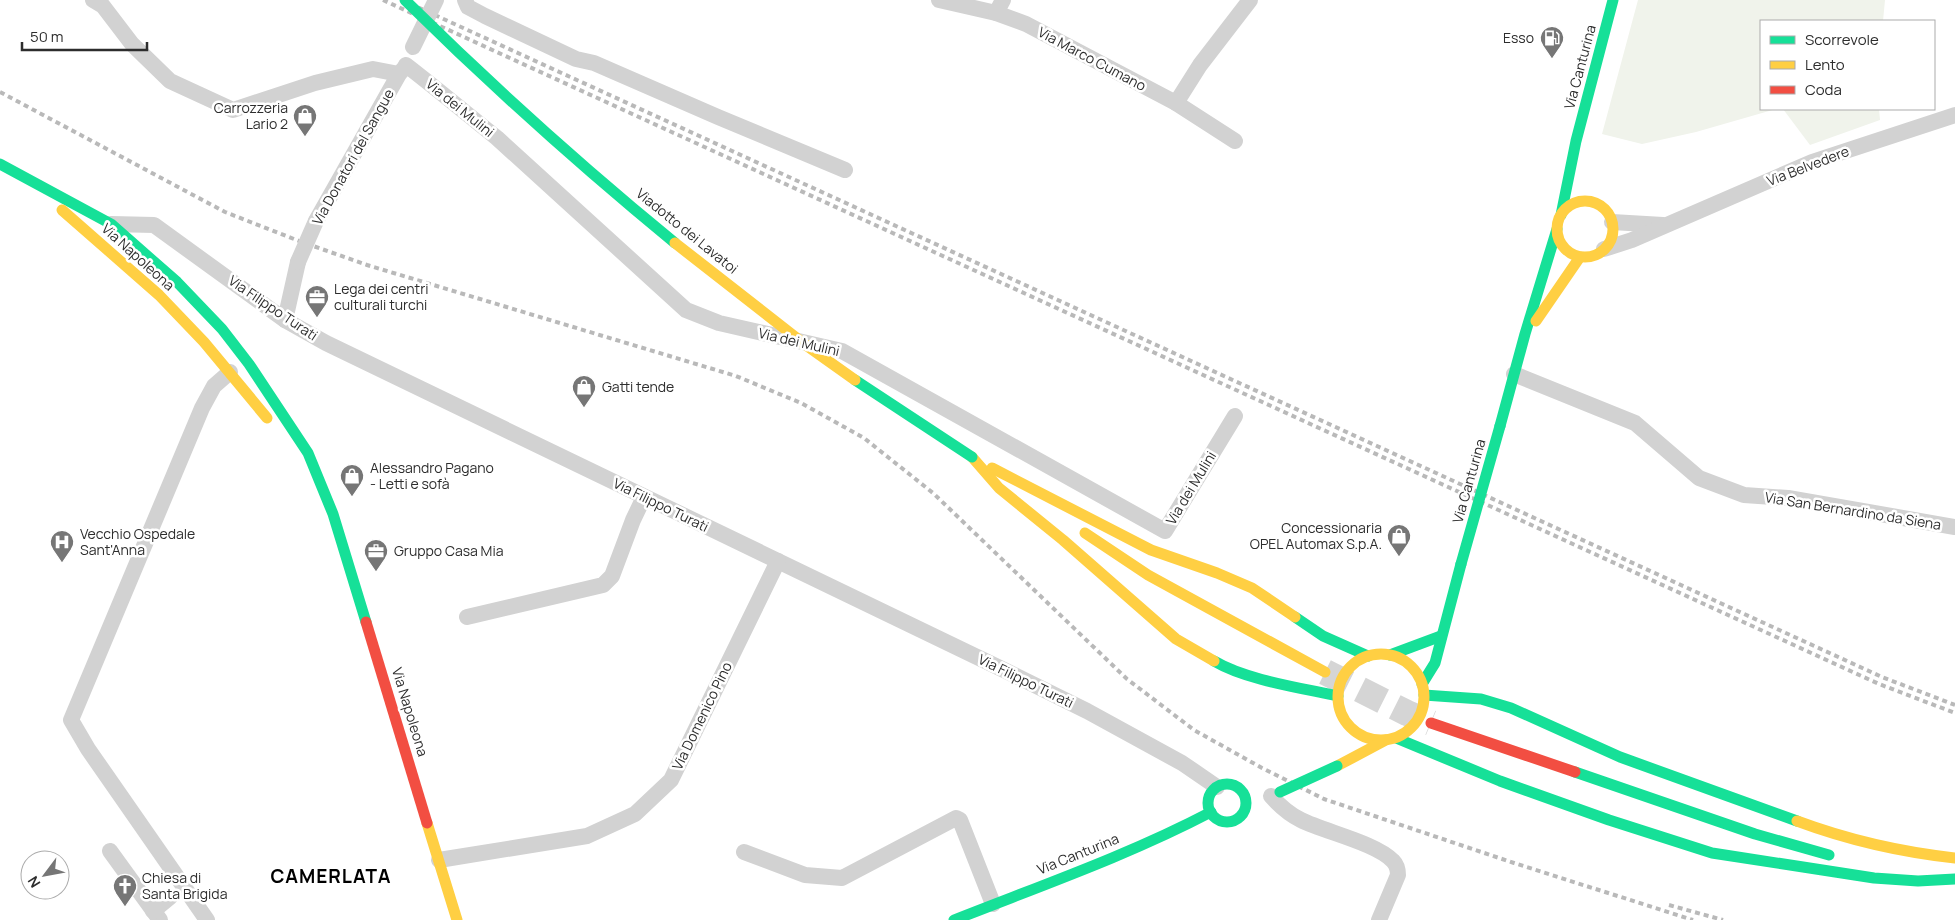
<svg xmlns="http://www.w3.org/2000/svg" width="1955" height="920" font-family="Manrope,sans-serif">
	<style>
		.green { fill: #f0f3eb }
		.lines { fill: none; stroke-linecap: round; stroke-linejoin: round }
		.primary-tunnel { stroke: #d5d5d5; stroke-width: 26; stroke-dasharray: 26 13; stroke-linecap: butt }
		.street { stroke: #d2d2d2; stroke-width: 16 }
		.fast { stroke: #16e098; stroke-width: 11 }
		.slow { stroke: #ffcf43; stroke-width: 11 }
		.jam { stroke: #f24e42; stroke-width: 11 }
		.rail { stroke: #b9b9b9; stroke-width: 4; stroke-dasharray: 5 4; stroke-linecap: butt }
		.street-bridge { stroke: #d2d2d2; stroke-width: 16 }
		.fast-bridge { stroke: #16e098; stroke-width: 11 }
		.slow-bridge { stroke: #ffcf43; stroke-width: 11 }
		.labels { text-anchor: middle; stroke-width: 5; stroke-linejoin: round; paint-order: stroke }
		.poi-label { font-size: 14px; fill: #2d2d2d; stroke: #fff; text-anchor: start }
		.street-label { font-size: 14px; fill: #2d2d2d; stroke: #fff }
		.district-label { font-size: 19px; font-weight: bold; letter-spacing: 1px; fill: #000; stroke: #fff }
	</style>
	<rect width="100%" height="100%" fill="#fff"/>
	<!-- green -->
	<g class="green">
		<path d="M1638 0H1885L1883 21H1761V109H1776L1696 132 1642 144 1602 134Z"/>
		<path d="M1783 109H1879L1880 120 1810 145Z"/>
	</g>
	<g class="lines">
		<!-- primary-tunnel -->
		<path class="primary-tunnel" d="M1325 672 1407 713 1431 723"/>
		<!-- street -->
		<g class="street">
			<path d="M93 0 103 6 132 44 170 81 233 110 315 83 373 69 399 74"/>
			<path d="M465 0 468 7 485 16 576 59 594 63 718 117 845 170"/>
			<path d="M939 0 996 13 1026 24 1176 103 1235 141"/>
			<path d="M996 13 1003 0"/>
			<path d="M406 65C437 89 467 114 497 138L686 310 719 323 842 351 1165 531 1235 416"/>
			<path d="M1176 103 1200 65 1250 0"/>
			<path d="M316 221 399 74 406 66"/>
			<path d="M1612 222 1663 225"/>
			<path d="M111 224 154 225 285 320 326 343 1004 670 1087 711 1182 763 1217 787"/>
			<path d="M1604 249 1632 240 1812 162 1955 115"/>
			<path d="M285 320 298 262"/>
			<path d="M1514 374 1635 423 1699 478 1744 495 1788 498 1955 527"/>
			<path d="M467 617 603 585 612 576 633 520 644 497"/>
			<path d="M1271 796C1279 805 1289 814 1301 820 1325 832 1376 843 1393 861 1397 865 1398 869 1398 875L1379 920"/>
			<path d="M110 851 160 920"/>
			<path d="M744 852 805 875 842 878 956 818 960 820 993 904"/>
			<path d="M439 860 587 836 635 814 671 780 778 561"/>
			<path d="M153 911 170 897"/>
			<path d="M207 920 88 749 71 720 202 408 214 386 230 372"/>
		</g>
		<!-- fast -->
		<g class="fast">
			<path d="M0 164 111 224 177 282 222 329 249 364 308 453 333 514 366 622"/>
			<path d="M1561 215 1576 141 1613 0"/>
			<path d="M1500 426 1525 334 1557 229"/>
			<path d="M1295 617 1323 636 1368 656"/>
			<path d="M1390 655 1441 636"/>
			<path d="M1214 661C1246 680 1301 688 1338 696"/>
			<path d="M1422 684 1435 663 1461 564"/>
			<path d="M1424 695 1481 699 1511 708 1620 757 1797 821"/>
			<path d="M1396 738 1500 781 1609 820 1712 853 1874 878 1918 881 1955 879"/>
			<path d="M1575 772 1755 834 1829 855"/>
			<circle cx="1227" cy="803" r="19"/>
			<path d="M954 920C1040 886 1129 855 1211 812"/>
		</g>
		<!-- slow -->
		<g class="slow">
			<circle cx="1585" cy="229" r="28"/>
			<path d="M62 210 159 295 204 342 267 418"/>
			<path d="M1536 321 1580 257"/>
			<path d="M972 457 999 488 1063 540 1176 639 1214 661"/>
			<path d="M992 468 1151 550 1217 573 1252 588 1295 617"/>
			<path d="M1085 533 1148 575 1325 672"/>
			<circle cx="1381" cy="697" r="43"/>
			<path d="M1337 766 1386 740"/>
			<path d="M1797 821C1848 840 1901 852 1955 858"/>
			<path d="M427 823 457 920"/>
		</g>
		<!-- jam -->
		<g class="jam">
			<path d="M366 622 427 823"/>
			<path d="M1431 723 1575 772"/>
		</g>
		<!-- rail -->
		<g class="rail">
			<path d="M383 0 1879 684 1955 713"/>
			<path d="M402 0 1882 677 1955 705"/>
			<path d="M0 92 225 212 299 241 367 265 736 376 801 403 864 438 933 493 1127 679 1194 730 1262 768 1324 799 1514 863 1693 920"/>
			<path d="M1669 905 1723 920"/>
		</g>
		<!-- street-bridge -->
		<g class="street-bridge">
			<path d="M413 47 436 0"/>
			<path d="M298 262 316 221"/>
		</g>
		<!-- fast-bridge -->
		<g class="fast-bridge">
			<path d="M405 0C491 85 581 166 675 243"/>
			<path d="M855 380 972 457"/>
			<path d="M1461 564 1500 426"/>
			<path d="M1280 792 1337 766"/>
		</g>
		<!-- slow-bridge -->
		<path class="slow-bridge" d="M675 243 803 343 855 380"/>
	</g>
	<!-- icons -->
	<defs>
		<g id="fuel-pin" transform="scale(1.25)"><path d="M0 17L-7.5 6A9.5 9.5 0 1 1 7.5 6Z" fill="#767676" stroke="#fff"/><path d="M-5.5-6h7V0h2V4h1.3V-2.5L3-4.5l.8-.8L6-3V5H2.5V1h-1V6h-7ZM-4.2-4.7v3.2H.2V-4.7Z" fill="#fff"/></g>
		<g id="shop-pin" transform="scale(1.25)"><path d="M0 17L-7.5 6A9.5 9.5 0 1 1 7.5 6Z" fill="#767676" stroke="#fff"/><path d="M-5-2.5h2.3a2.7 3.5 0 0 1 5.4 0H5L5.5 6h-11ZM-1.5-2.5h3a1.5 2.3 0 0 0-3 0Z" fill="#fff"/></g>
		<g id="office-pin" transform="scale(1.25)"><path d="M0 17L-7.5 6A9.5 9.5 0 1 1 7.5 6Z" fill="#767676" stroke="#fff"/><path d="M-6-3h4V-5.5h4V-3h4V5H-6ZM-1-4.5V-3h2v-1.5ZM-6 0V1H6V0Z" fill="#fff"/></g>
		<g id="hospital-pin" transform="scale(1.25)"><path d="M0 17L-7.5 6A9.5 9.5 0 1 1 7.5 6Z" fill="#767676" stroke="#fff"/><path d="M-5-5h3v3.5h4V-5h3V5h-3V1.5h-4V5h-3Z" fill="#fff"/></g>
		<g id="church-pin" transform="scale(1.25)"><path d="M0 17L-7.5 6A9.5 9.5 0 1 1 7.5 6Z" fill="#767676" stroke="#fff"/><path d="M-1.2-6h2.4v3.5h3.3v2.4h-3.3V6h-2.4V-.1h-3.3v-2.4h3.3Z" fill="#fff"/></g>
	</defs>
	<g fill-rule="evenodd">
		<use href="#fuel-pin" x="1552" y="38"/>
		<use href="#shop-pin" x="305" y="116"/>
		<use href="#office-pin" x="317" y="297"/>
		<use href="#shop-pin" x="584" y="387"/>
		<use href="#shop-pin" x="352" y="476"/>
		<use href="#shop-pin" x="1399" y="536"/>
		<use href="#hospital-pin" x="62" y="542"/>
		<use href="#office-pin" x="376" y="551"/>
		<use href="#church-pin" x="125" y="886"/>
	</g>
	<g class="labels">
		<!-- poi labels -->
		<g class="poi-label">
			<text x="1534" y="43" text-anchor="end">Esso</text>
			<text x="288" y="113" text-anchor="end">Carrozzeria<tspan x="288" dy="16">Lario 2</tspan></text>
			<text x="334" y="294">Lega dei centri<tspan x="334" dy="16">culturali turchi</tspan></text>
			<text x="602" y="392">Gatti tende</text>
			<text x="370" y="473">Alessandro Pagano<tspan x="370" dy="16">- Letti e sofà</tspan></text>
			<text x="1382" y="533" text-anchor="end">Concessionaria<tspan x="1382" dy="16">OPEL Automax S.p.A.</tspan></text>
			<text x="80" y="539">Vecchio Ospedale<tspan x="80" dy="16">Sant'Anna</tspan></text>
			<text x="394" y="556">Gruppo Casa Mia</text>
			<text x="142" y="883">Chiesa di<tspan x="142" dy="16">Santa Brigida</tspan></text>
		</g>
		<!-- street labels -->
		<g class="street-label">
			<text transform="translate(1092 59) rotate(28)" y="5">Via Marco Cumano</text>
			<text transform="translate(1580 67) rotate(-75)" y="5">Via Canturina</text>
			<text transform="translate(460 108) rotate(39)" y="5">Via dei Mulini</text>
			<text transform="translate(353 157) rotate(-61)" y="5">Via Donatori del Sangue</text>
			<text transform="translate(1808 166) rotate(-21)" y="5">Via Belvedere</text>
			<text transform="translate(687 231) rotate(39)" y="5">Viadotto dei Lavatoi</text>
			<text transform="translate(138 257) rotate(42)" y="5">Via Napoleona</text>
			<text transform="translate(273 308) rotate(34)" y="5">Via Filippo Turati</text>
			<text transform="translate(799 342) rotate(13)" y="5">Via dei Mulini</text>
			<text transform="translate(1469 481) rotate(-74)" y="5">Via Canturina</text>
			<text transform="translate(1191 488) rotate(-59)" y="5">Via dei Mulini</text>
			<text transform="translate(661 505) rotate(26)" y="5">Via Filippo Turati</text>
			<text transform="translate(1853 511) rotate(9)" y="5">Via San Bernardino da Siena</text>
			<text transform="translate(1026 681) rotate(26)" y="5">Via Filippo Turati</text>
			<text transform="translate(410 712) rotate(73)" y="5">Via Napoleona</text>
			<text transform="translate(702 716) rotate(-64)" y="5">Via Domenico Pino</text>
			<text transform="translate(1078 854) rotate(-22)" y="5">Via Canturina</text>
		</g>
		<!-- district labels -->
		<g class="district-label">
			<text x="331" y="883">CAMERLATA</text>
		</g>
	</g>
	<!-- legend -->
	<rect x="1760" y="20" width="175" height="90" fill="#ffffff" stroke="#ababab"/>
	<rect x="1770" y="36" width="25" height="8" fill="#16e098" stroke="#ababab"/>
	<text x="1805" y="45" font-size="15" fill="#2d2d2d">Scorrevole</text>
	<rect x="1770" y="61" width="25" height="8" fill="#ffcf43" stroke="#ababab"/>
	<text x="1805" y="70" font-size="15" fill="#2d2d2d">Lento</text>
	<rect x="1770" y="86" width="25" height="8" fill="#f24e42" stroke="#ababab"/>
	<text x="1805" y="95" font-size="15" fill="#2d2d2d">Coda</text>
	<!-- north arrow -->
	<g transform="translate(45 875) rotate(238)"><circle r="24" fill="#ffffff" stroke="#ababab"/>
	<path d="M0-4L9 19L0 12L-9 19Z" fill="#767676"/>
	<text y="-8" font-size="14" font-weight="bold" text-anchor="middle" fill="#2d2d2d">N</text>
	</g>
	<!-- scale -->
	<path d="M22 42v8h125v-8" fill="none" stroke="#2d2d2d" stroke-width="2.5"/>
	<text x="30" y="42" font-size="15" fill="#2d2d2d" stroke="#ffffff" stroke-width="4" paint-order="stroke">50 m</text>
</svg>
